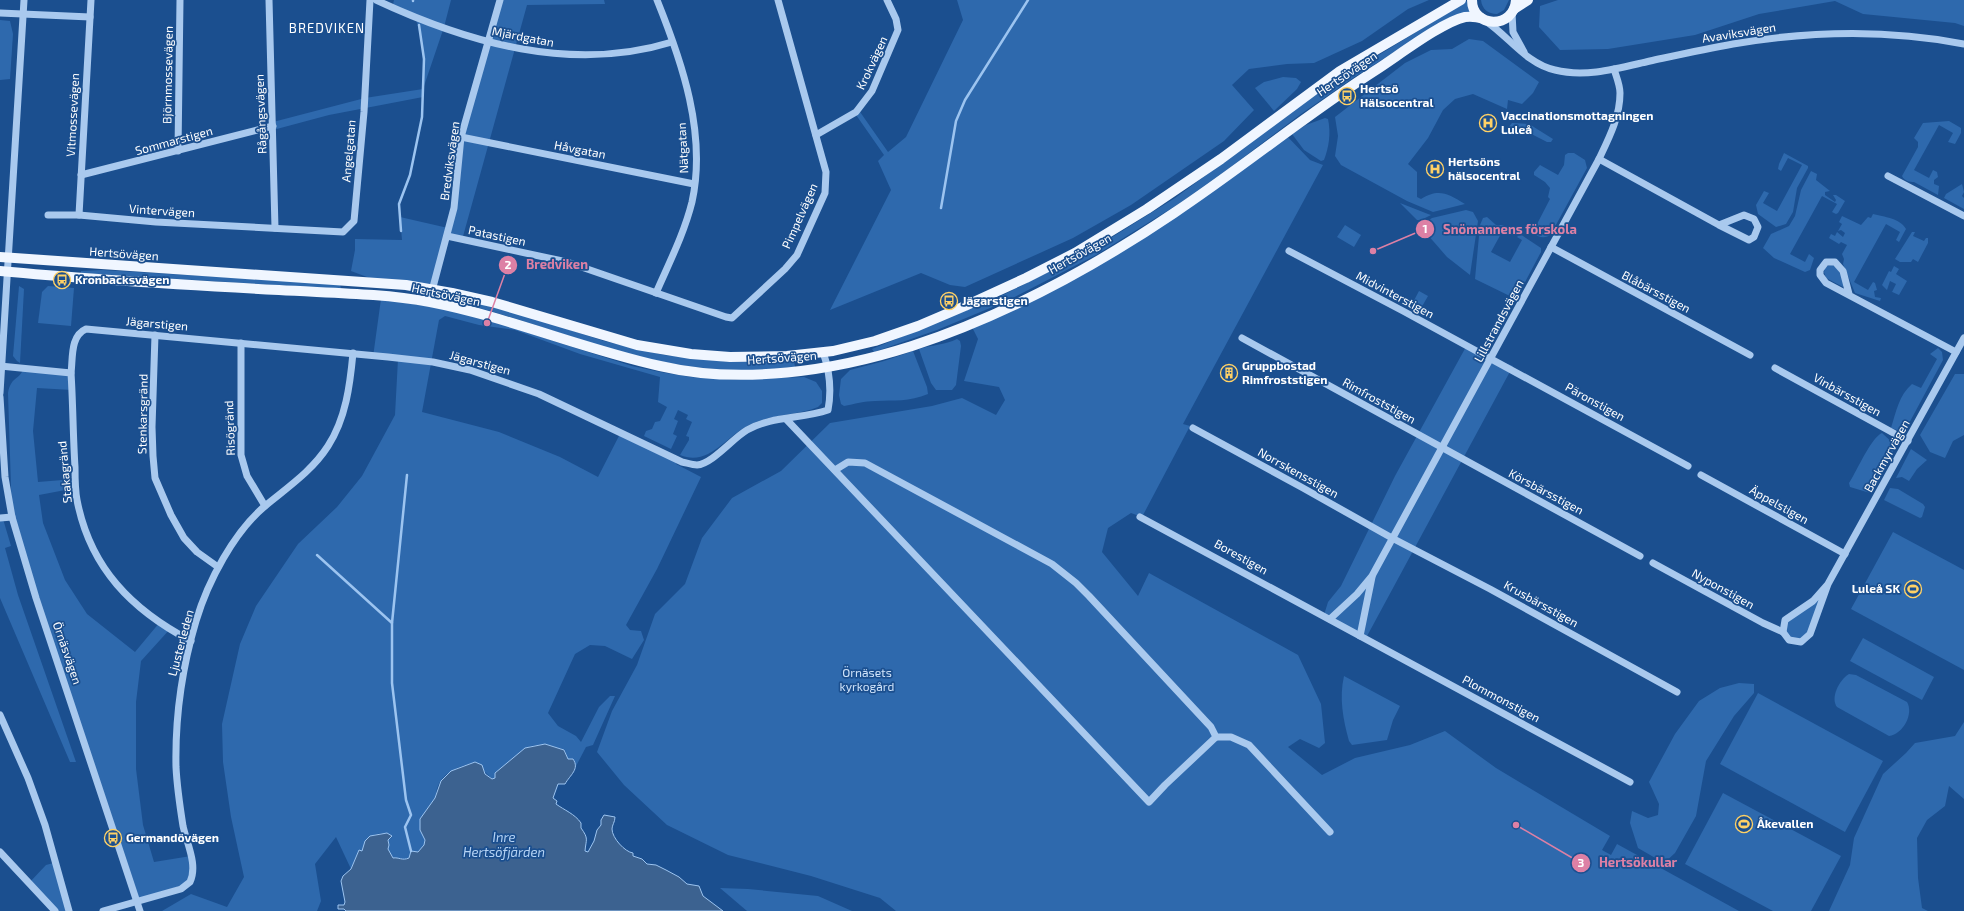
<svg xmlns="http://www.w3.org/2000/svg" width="1964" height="911" font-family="'Exo 2',sans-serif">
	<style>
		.green { fill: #2e69ad }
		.water { fill: #3c6290; stroke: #9cc4f0 }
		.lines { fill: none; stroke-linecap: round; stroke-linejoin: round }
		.stream { stroke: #9cc4f0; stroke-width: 2.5 }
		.minor { stroke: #a9c9ee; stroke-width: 7 }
		.major { stroke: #f0f6ff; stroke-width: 10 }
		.labels { text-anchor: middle; stroke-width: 3.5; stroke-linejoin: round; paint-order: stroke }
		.street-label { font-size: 12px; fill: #fff; stroke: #1b4f8f }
		.poi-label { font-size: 12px; font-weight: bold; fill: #fff; stroke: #1b4f8f; text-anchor: start }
		.park-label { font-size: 12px; fill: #cfe3fa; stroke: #1b4f8f }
		.neighbourhood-label { font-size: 13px; letter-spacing: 1px; fill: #fff; stroke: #1b4f8f }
		.water-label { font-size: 13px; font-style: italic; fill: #b5d3f5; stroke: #1b4f8f }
		.leader { fill: none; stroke: #dd80a5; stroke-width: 1.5 }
		.callout-dot { fill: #dd80a5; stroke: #1b4f8f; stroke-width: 1.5 }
		.mark-label { font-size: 12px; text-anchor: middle; font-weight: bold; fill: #fff }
		.callout-label { font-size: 13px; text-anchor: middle; font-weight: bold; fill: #dd80a5; stroke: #1b4f8f; stroke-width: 3.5; stroke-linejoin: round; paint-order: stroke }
	</style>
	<rect width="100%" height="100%" fill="#1b4f8f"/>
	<!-- green -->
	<g class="green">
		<path d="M394 0H451L444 27 423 89V97L329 115 273 130V122L365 98 423 89C424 62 423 42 415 16L392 8Z"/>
		<path d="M500 0H604L605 4 527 5 462 240 446 237 432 289 383 283 351 271 355 250V239L402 240 400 217 448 228 463 139Z"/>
		<path d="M957 0H1429L1408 9 1362 41 1314 63 1287 64 1249 69 1232 85 1254 110 1224 141 1131 205 1073 238 965 287 950 285 921 273 830 310 891 190 878 161 884 155 854 112 858 109 888 152 906 137 963 20Z"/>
		<path d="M1481 0H1509L1504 10 1497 14C1488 14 1482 9 1481 0Z"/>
		<path d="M1558 0H1964V26L1955 23 1863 14 1835 1 1759 14 1695 35 1608 49 1560 50 1539 27 1540 6Z"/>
		<path d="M1467 1 1471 12 1434 27 1356 76 1301 114 1228 169 1180 203 1096 255 1007 301 937 330 874 352 872 349 1005 294 1093 249 1175 198 1314 96 1351 72Z"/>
		<path d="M0 20 10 21 13 34 10 79 0 80Z"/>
		<path d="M1469 39 1483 41 1539 82 1533 93 1522 104 1508 100 1507 109 1473 94 1455 99 1443 110 1428 138 1408 164 1417 172V197L1421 199C1439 188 1448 194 1465 204L1433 212 1407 201 1341 165 1335 156 1338 136 1335 117 1405 63 1431 50 1452 49Z"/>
		<path d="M1283 77 1296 78 1301 82 1297 89 1274 111 1255 88 1264 82Z"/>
		<path d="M1325 118 1328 119C1331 133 1329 147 1324 160L1321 161 1304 150 1292 134 1306 125Z"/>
		<path d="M1949 121 1961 128V133L1955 144 1948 142 1953 133 1939 125 1914 170 1929 178 1933 170 1937 172 1938 177 1934 180V184L1939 186 1938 195 1914 182C1910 182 1904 181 1902 176L1918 147V142L1914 138 1923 123Z"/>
		<path d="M1512 123 1529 124 1553 139 1551 142H1547L1514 125 1510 131 1507 129Z"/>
		<path d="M1284 133 1310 160 1323 165 1183 424 1190 426 1142 517 1131 513 1108 528 1102 552 1138 596 1149 573 1298 655 1321 704 1325 743 1319 748 1300 739 1288 747 1322 775 1355 758 1410 745 1445 731 1496 768 1610 836 1602 850 1611 855 1617 844 1739 911H896L880 898 811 876 728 855 667 825 624 785 597 752 612 711 637 665 655 614 685 584 702 538 732 498 781 471 830 423 932 406 962 398 996 415 1005 400 999 387 964 381 978 339 970 323 1115 249Z"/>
		<path d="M1568 153H1574L1585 160 1587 168 1551 234C1543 242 1530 234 1530 224L1536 226 1550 199 1548 197 1550 188 1545 182 1534 175V172L1540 165 1558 175 1564 165 1565 155Z"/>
		<path d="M1784 153 1808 166V168L1797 188 1793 212 1786 224 1776 227 1758 214 1756 205 1764 191 1769 193 1763 203 1777 211 1802 165 1788 158 1781 171 1778 169 1779 164Z"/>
		<path d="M1811 171 1817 174 1816 180 1830 191 1825 192V195L1835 202 1836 200 1833 195H1836L1845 201 1838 213 1836 214 1832 212 1837 204 1822 196 1790 254 1805 262 1809 254 1814 258 1810 270 1805 272 1774 258 1763 248 1771 234 1789 226 1795 216 1801 190Z"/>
		<path d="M1962 184 1964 192 1962 196 1964 198V209L1944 198 1946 194Z"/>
		<path d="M1400 203 1428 214 1431 215 1421 220H1417Z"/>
		<path d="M1466 210 1473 212 1478 221 1470 275 1447 257 1420 226 1432 218Z"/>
		<path d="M1873 214C1884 217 1900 218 1906 229L1899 242 1896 240 1900 232 1886 224 1854 282 1868 290 1873 282 1875 283 1877 290 1874 291 1875 297 1881 298 1880 301 1855 293 1843 264 1844 259 1842 254 1847 245 1841 242 1839 244 1829 238 1831 234 1835 236 1837 232 1843 237 1845 233 1841 230 1838 231 1842 224 1839 222 1842 216 1861 225 1868 217 1871 218Z"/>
		<path d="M1487 217 1496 225H1503L1510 230 1509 233 1503 230 1491 252 1510 262 1522 240 1517 237 1520 234 1541 248V252L1516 299 1475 279 1480 225 1483 218Z"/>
		<path d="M1345 225 1361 235 1354 247 1337 237Z"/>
		<path d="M1912 232H1915L1913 236 1924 241 1926 238H1928V243L1918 262 1913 259 1911 262H1900L1895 259Z"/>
		<path d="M1833 265 1840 271 1844 285 1843 287 1826 278 1824 272 1825 268 1827 266Z"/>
		<path d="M1894 266 1899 269 1896 274 1907 281 1899 295 1890 291 1892 292 1896 284 1890 281 1887 290 1882 285 1889 271 1891 272Z"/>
		<path d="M102 270 340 284 341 289 81 273V271Z"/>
		<path d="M19 286 24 289 20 363 17 361 13 356Z"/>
		<path d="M48 286 74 288 71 326 38 323 42 292Z"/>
		<path d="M1419 291 1428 296 1420 310 1411 306Z"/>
		<path d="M381 299 481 315 519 330 632 366 660 372 691 377 735 380 804 377 816 382 822 391V403L818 407C796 416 771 414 749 425 726 436 709 467 680 455L689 440V437L686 436 692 422 686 419 688 415 678 410 674 419 678 421 673 434 677 436 671 449 644 436 646 431 652 429 655 422 660 421 667 407 658 402 660 377 580 354 515 330 479 325 445 316 439 320 422 412 499 432 560 457 598 477 621 432 678 460 676 464 701 477 657 569 626 625 630 630 641 631 644 640 632 659 605 646 590 645 575 654 548 713 558 726 576 736 581 742 599 707 610 696H615L593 745 586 747 575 768V762L568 760 565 750 545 744 531 746 521 751 507 765 497 772 495 778 492 779 475 762C460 767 445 770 438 786 436 790 436 795 435 798 429 810 422 813 421 828 420 834 427 838 424 845 423 849 406 860 403 860 400 860 396 859 393 858L388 849 389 843 388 840 392 837 387 833C368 833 370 839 362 851L359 850 351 869 336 837 315 864 321 901 317 911H162L191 894 227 907 244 877 231 817 223 762 222 724 240 644 256 606 298 544 337 507 362 476 395 415 398 359 373 357Z"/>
		<path d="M473 302 527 316 604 341 664 355 730 362 794 361 795 367C747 374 688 369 641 357 584 343 529 321 472 306Z"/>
		<path d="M957 339 960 341 961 346 956 385 952 390H936L931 383 919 349C931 345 945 345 957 339Z"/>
		<path d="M1467 345 1491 358 1513 366 1366 638 1324 615 1328 602 1341 586 1395 476Z"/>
		<path d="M1938 348 1942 352 1943 360 1907 427 1900 431 1891 428C1896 412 1899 395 1912 384L1921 388 1937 359 1930 354Z"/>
		<path d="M913 351 927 387 928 394C909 402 894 400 875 401 865 401 854 404 844 406L841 404 839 395 841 379 850 370 884 361Z"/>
		<path d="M23 369 72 373V390L37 388 33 431 38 482 75 479 76 488 39 495 43 523 65 580 87 614 135 652 160 622 170 629 141 661 136 702V769L143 825 154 862 191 856 190 882 138 901 12 518 8 393C11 376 20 380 23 369Z"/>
		<path d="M1955 374H1964V435L1953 441 1945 458 1930 452 1920 435Z"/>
		<path d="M1882 433 1896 446 1870 493 1850 487 1849 483 1852 478C1858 468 1872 437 1882 433Z"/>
		<path d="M1911 449 1927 460 1917 469 1909 481 1902 477 1896 478Z"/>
		<path d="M1890 488 1898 489 1923 504 1925 507 1922 517 1920 518 1884 500Z"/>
		<path d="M0 519H3L11 546 5 548 18 595 76 762H70L0 598Z"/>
		<path d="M1893 532 1964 570V670L1851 609Z"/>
		<path d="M1827 585 1811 634 1796 643 1782 631 1786 619Z"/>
		<path d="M1863 638 1934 677 1922 700 1850 661Z"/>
		<path d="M1849 674 1856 675 1907 702C1914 714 1903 734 1889 736L1837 707C1830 698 1839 680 1849 674Z"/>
		<path d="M1344 676 1400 706 1393 720 1387 740 1352 745 1349 741C1343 719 1339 698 1344 676Z"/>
		<path d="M1739 683 1754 684V693L1734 716 1706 761 1696 816 1675 853 1664 863 1638 848 1630 823 1632 811 1648 818 1658 815 1659 804 1649 782 1675 734 1699 701 1720 688Z"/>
		<path d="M1758 693 1883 761 1845 832 1720 764Z"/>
		<path d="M1964 722V799L1949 786 1945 806 1927 820 1917 838 1918 878 1922 908 1928 911H1829L1850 865 1854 838 1883 774 1906 753 1915 743 1955 736Z"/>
		<path d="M1723 793 1841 856 1811 911H1773L1685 864Z"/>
		<path d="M57 862 70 911H55L29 883 46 865Z"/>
		<path d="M720 888 748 889 818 896 852 911H747Z"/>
	</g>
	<!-- water -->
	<path class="water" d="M545 744 564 750 568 759H573C580 769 570 775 565 784H558L553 798 557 801 556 804C564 810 575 814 581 823V828C589 839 586 839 585 851L588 852 594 841 597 830 601 825V820L604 815 615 817C615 822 612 825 612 829 612 838 625 852 633 853V856L642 859 647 864 656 865 666 870 679 877 687 884 699 886 703 896 723 911H346L344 909H338V905H344L345 902 341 881 343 876 351 869 359 850 362 851 365 841 370 836 387 833 392 836 388 840 389 845 388 849 393 858C399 857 402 861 409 858L411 851 418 852 424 845 425 840 420 830V819L435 798 441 781 451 771 475 762 482 765 485 774 492 779 495 778V773L525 748Z"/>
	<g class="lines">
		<!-- stream -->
		<g class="stream">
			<path d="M413 0V1"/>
			<path d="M941 208 956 121 965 100 1028 0"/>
			<path d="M401 231 399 204 410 175 422 117 424 59 419 25"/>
			<path d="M407 475 392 623V683L406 800 411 815 405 827 411 851"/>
			<path d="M317 555 392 623"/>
		</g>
		<!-- minor -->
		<g class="minor">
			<path d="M269 0 275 228"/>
			<path d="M376 0C468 43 572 73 672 42"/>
			<path d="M0 13 90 17"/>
			<path d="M1512 13 1513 32 1524 52"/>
			<path d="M1487 22C1509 37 1527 64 1555 70 1586 78 1619 68 1650 61 1678 55 1705 49 1733 44 1809 31 1888 29 1964 44"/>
			<path d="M816 135 856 112 872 91 898 30 896 19 887 0"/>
			<path d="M461 137 694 184"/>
			<path d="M178 151 180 0"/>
			<path d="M1599 159 1719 225 1744 215 1754 219 1758 227 1754 237 1749 240 1719 225"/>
			<path d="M81 175 273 126"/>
			<path d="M1888 176 1964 216"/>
			<path d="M48 215H79L156 222 343 232 354 221 364 112 370 0"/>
			<path d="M79 215 91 0"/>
			<path d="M447 236 567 262 726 317 732 318 785 269 797 255 825 193 826 172 778 0"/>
			<path d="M1551 247 1750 355"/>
			<path d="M1289 251 1403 311 1688 466"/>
			<path d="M656 293C669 263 684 234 692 202 707 134 682 62 657 0"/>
			<path d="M1849 294 1843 271 1835 262H1826L1820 270V275L1826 283 1956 352"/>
			<path d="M429 302 454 208 461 137 500 0"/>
			<path d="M155 335 152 427 153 456 155 478 171 515 184 538 197 552 218 567"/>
			<path d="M1242 338 1640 556"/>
			<path d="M241 343V455L247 476 265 506"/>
			<path d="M0 366 71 373C73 404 73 436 75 467 75 478 75 490 77 500 90 568 132 610 191 641"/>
			<path d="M1775 368 1908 441"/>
			<path d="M71 373C73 358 70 336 86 329L388 357 433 362 470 370 539 394 682 462C687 463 692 465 697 465 712 464 733 438 747 430 771 416 802 419 828 410 832 389 830 372 823 352"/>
			<path d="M0 393 24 0"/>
			<path d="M0 397 5 477 12 517 36 598 140 911"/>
			<path d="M786 419 1149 802 1165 785 1216 737"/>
			<path d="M1193 428 1303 488 1392 538 1490 589 1677 692"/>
			<path d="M835 470 848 462 865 463 1052 564 1076 583 1089 596 1197 712 1211 727 1216 737H1231L1249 745 1330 832"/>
			<path d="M1701 475 1845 554"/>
			<path d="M1140 517 1630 782"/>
			<path d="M0 518 12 517"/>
			<path d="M1653 563 1763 623 1783 632"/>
			<path d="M1828 584 1813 601 1785 620 1783 632 1789 640 1801 642 1810 634 1828 584 1964 338"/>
			<path d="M1330 619 1357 594 1372 576 1599 159C1609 138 1620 117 1620 93 1620 85 1616 76 1614 69"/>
			<path d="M1360 636 1372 577"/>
			<path d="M0 715 28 778 45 825 69 911"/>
			<path d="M0 852 55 911"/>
			<path d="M103 911 181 889 190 882C198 865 187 844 183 826 180 807 177 787 176 767 175 717 182 668 196 621 208 581 234 532 265 506 288 487 312 471 328 446 346 418 350 385 353 353"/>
		</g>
		<!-- major -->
		<g class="major">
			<path d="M1472 0C1472 28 1514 30 1516 0"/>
			<path d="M1514 9 1528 0"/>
			<path d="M0 257 406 285 452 293 492 302 637 345 691 354 730 357 787 356 833 351 875 341 918 326 965 306 1026 278 1075 253 1147 209 1221 159 1340 71 1461 0"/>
			<path d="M0 271C93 280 186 285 279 290 329 293 380 293 430 302 508 317 583 349 660 366 741 385 834 371 912 346 1004 316 1094 267 1174 213 1243 167 1307 114 1376 70 1398 56 1442 22 1465 17 1473 16 1474 17 1481 18"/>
		</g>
	</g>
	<!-- icons -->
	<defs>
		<g id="bus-ring" transform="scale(0.9)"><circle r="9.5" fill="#1b4f8f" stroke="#ffd166" stroke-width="1.5"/><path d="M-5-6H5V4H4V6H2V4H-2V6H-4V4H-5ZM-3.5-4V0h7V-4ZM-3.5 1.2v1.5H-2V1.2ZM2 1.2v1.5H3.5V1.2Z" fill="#ffd166"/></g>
		<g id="hospital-ring" transform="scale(0.9)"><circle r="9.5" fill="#1b4f8f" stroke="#ffd166" stroke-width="1.5"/><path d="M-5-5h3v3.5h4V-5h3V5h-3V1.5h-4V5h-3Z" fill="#ffd166"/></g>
		<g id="building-ring" transform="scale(0.9)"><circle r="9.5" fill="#1b4f8f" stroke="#ffd166" stroke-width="1.5"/><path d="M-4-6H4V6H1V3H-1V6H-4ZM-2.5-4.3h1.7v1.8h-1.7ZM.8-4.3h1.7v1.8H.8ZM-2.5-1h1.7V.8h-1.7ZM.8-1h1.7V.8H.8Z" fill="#ffd166"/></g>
		<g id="stadium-ring" transform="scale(0.9)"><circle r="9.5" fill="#1b4f8f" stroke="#ffd166" stroke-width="1.5"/><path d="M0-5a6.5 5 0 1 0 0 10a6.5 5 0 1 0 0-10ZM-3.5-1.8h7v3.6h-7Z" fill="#ffd166"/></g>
	</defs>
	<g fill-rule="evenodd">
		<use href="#bus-ring" x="1347" y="96"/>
		<use href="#hospital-ring" x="1488" y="123"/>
		<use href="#hospital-ring" x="1435" y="169"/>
		<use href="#bus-ring" x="62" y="280"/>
		<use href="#bus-ring" x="949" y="301"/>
		<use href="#building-ring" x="1229" y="373"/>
		<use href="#stadium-ring" x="1913" y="589"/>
		<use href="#stadium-ring" x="1744" y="824"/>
		<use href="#bus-ring" x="113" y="838"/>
	</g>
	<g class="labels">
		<!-- street labels -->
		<g class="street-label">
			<text transform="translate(1739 33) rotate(-9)" y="4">Avaviksvägen</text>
			<text transform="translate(523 37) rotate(11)" y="4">Mjärdgatan</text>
			<text transform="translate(872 63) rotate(-65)" y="4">Krokvägen</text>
			<text transform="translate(1347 74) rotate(-34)" y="4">Hertsövägen</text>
			<text transform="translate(168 75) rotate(-89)" y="4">Björnmossevägen</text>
			<text transform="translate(261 114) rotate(-92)" y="4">Rågångsvägen</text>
			<text transform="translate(73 115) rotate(-87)" y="4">Vitmossevägen</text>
			<text transform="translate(174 141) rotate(-15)" y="4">Sommarstigen</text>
			<text transform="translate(683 148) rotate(-93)" y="4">Nätgatan</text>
			<text transform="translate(580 150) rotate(11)" y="4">Håvgatan</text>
			<text transform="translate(349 151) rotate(-85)" y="4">Angelgatan</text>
			<text transform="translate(450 161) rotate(-82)" y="4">Bredviksvägen</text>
			<text transform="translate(162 211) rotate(4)" y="4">Vintervägen</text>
			<text transform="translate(800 216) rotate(-66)" y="4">Pimpelvägen</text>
			<text transform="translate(497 236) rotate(12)" y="4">Patastigen</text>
			<text transform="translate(124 254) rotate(4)" y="4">Hertsövägen</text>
			<text transform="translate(1080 254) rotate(-29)" y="4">Hertsövägen</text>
			<text transform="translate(1656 292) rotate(28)" y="4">Blåbärsstigen</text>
			<text transform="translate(446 295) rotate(12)" y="4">Hertsövägen</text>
			<text transform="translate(1395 295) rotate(28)" y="4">Midvinterstigen</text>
			<text transform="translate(1499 321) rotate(-62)" y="4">Lillstrandsvägen</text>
			<text transform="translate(157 324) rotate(5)" y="4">Jägarstigen</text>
			<text transform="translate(782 358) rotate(-4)" y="4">Hertsövägen</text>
			<text transform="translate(480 363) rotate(15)" y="4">Jägarstigen</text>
			<text transform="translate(1847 395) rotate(29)" y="4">Vinbärsstigen</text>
			<text transform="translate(1379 401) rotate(29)" y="4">Rimfroststigen</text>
			<text transform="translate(1595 402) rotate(29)" y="4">Päronstigen</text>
			<text transform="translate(143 414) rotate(-89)" y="4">Stenkarsgränd</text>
			<text transform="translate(230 428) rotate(-92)" y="4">Risögränd</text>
			<text transform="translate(1887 456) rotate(-61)" y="4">Backmyrvägen</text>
			<text transform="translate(65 472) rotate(-95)" y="4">Stakagränd</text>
			<text transform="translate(1298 473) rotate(29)" y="4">Norrskensstigen</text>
			<text transform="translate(1546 492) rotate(28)" y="4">Körsbärsstigen</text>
			<text transform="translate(1779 505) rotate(29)" y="4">Äppelstigen</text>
			<text transform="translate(1241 557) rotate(29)" y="4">Borestigen</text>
			<text transform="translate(1723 589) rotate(29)" y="4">Nyponstigen</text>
			<text transform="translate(1541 604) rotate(29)" y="4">Krusbärsstigen</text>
			<text transform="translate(181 643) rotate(-75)" y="4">Ljusterleden</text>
			<text transform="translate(67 653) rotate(71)" y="4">Örnäsvägen</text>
			<text transform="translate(1501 699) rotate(28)" y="4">Plommonstigen</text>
		</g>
		<!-- poi labels -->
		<g class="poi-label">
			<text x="1360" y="93">Hertsö<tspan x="1360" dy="14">Hälsocentral</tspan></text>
			<text x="1501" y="120">Vaccinationsmottagningen<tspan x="1501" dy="14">Luleå</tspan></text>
			<text x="1448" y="166">Hertsöns<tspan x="1448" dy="14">hälsocentral</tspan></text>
			<text x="75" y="284">Kronbacksvägen</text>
			<text x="962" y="305">Jägarstigen</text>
			<text x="1242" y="370">Gruppbostad<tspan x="1242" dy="14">Rimfroststigen</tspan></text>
			<text x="1900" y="593" text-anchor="end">Luleå SK</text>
			<text x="1757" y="828">Åkevallen</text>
			<text x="126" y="842">Germandövägen</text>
		</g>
		<!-- park labels -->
		<g class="park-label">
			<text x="867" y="677">Örnäsets<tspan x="867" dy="14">kyrkogård</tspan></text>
		</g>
		<!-- neighbourhood labels -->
		<g class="neighbourhood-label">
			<text x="327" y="33">BREDVIKEN</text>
		</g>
		<!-- water labels -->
		<g class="water-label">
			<text x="504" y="842">Inre<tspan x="504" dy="15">Hertsöfjärden</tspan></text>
		</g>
	</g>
	<!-- callouts -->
	<path class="leader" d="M1373 251L1425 229M487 323L508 265M1516 825L1581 863"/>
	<g class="callout-dot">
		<circle cx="1373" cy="251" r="4"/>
		<circle cx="487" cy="323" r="4"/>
		<circle cx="1516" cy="825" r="4"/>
		<circle cx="1425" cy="229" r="10"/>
		<circle cx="508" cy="265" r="10"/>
		<circle cx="1581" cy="863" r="10"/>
	</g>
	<g class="mark-label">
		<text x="1425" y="233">1</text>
		<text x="508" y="269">2</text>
		<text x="1581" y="867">3</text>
	</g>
	<g class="callout-label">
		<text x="1510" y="234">Snömannens förskola</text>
		<text x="557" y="269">Bredviken</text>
		<text x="1638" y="867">Hertsökullar</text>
	</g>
</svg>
